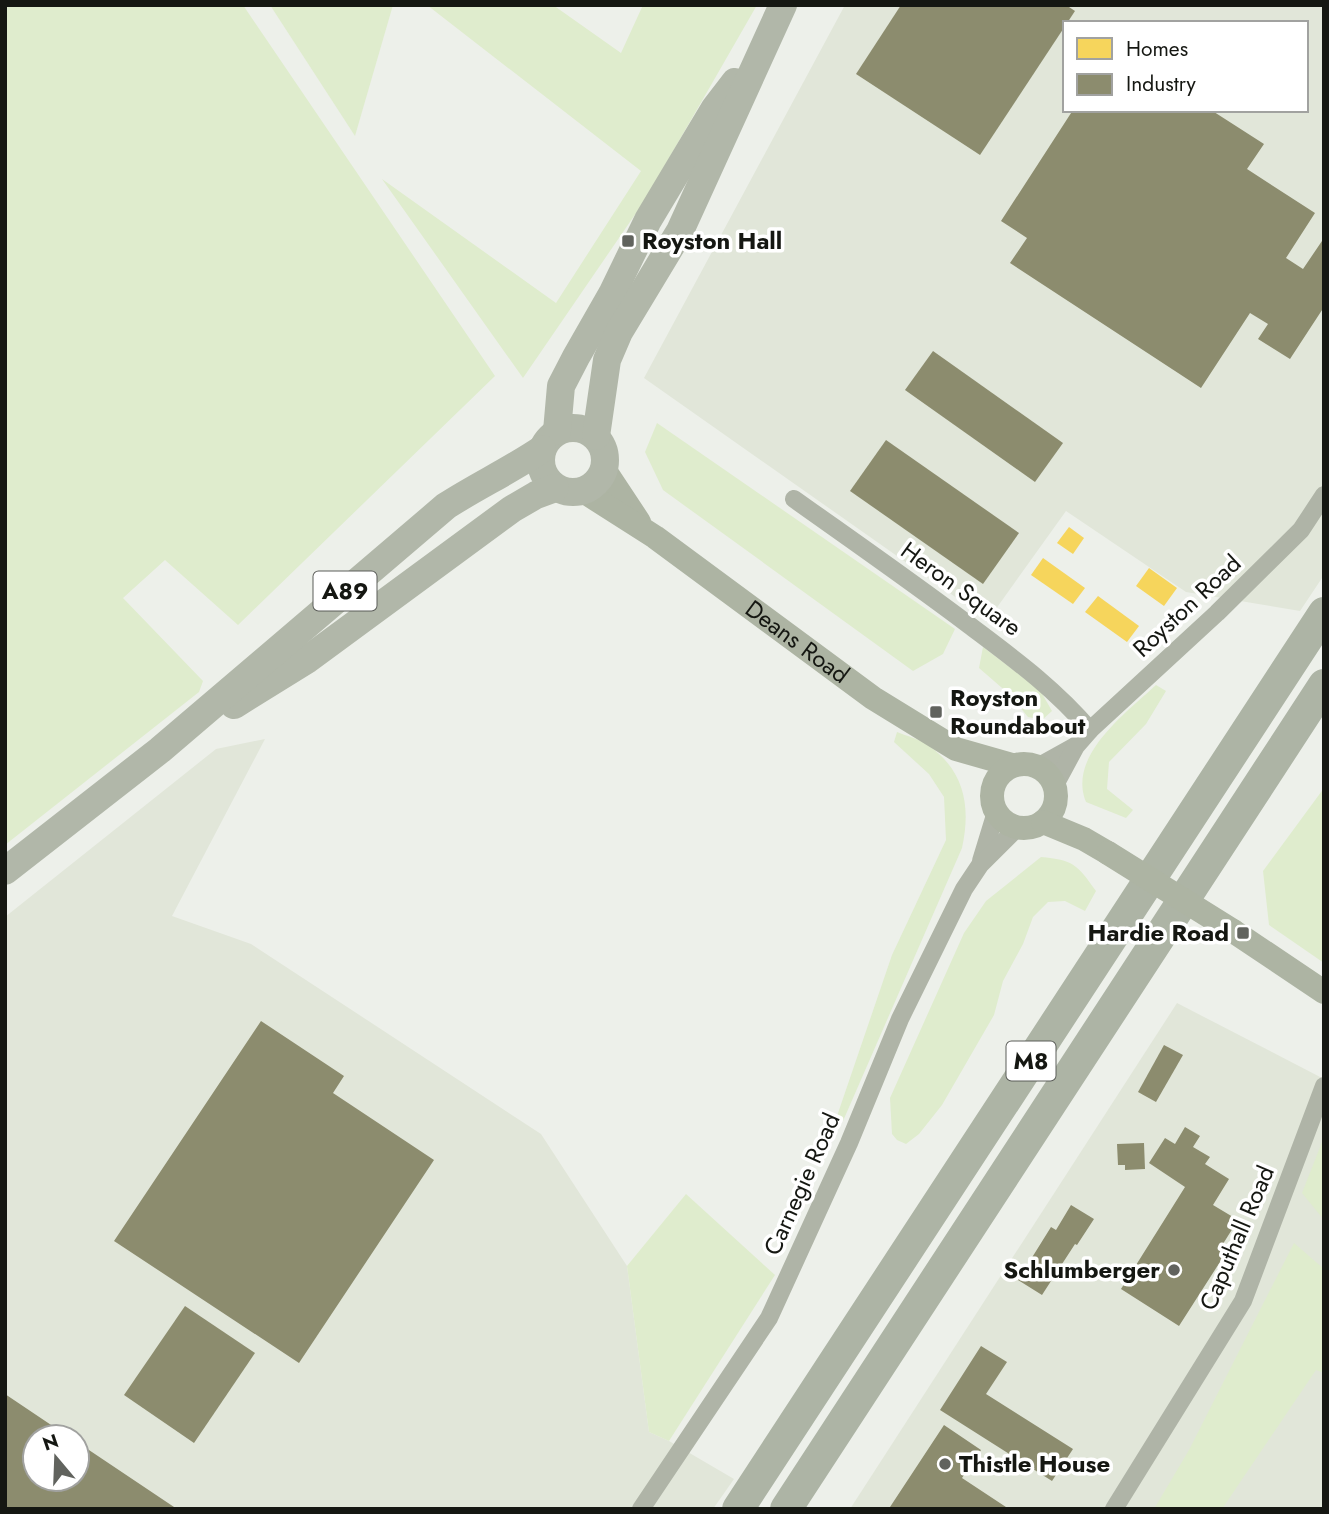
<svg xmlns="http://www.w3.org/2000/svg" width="1329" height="1514" font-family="Jost,sans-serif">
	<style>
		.built { fill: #e1e6d9; fill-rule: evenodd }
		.green { fill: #dfeccd }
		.homes { fill: #f6d55c }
		.industry { fill: #8c8c6e }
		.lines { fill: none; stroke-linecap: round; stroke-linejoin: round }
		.street { stroke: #afb4a7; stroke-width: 18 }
		.secondary { stroke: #adb4a3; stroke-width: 24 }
		.primary { stroke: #b1b7a9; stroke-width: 28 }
		.highway { stroke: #adb4a5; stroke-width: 32 }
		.secondary-bridge { stroke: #adb4a3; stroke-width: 24 }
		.poi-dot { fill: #61635e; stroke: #fff; stroke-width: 2.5 }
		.labels { text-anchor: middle; stroke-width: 7; stroke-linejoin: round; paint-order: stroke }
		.shield { fill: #fff; stroke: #5b5d59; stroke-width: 2 }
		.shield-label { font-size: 23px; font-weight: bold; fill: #151712 }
		.poi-label { font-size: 24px; font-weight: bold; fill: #151712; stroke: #fff; text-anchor: start }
		.street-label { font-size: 24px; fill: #151712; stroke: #fff }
	</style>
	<rect width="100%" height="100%" fill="#edf0ea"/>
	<!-- built -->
	<g class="built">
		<path d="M845 5H1324V575L1300 611 1186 592 1066 511 988 620 644 378ZM1065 23H1306V110H1065Z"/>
		<path d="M265 739 172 916 251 944 541 1134 627 1266 649 1432 669 1441 734 1479 713 1509H5V917L216 749ZM35 1437H77V1479H35Z"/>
		<path d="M1177 1003 1324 1079V1509H850Z"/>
	</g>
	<!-- green -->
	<g class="green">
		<path d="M5 5H243L495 376 238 625 165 560 123 598 203 681 199 692 5 845Z"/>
		<path d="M270 5H393L355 136Z"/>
		<path d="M427 5H553L621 53 643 5H757L645 200 523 378 382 179 556 303 641 171Z"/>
		<path d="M657 423 955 629 943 654 913 671 663 490 645 452Z"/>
		<path d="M983 647 1040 690 1052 711 1042 720 1028 717 1009 694 979 668Z"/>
		<path d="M1156 685 1166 691 1146 724 1109 762 1107 789 1133 810 1126 818 1086 802C1067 756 1126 713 1156 685Z"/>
		<path d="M897 732C907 736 919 739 928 745 965 771 971 807 962 848L843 1121 836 1119 892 955 946 840 944 797 929 774 894 742Z"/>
		<path d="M1324 788V963L1269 925 1263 871Z"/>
		<path d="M1041 857C1073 860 1077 864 1096 891L1085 911 1065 901 1048 902 1033 917 1023 944 1003 981 994 1015 942 1105 919 1134 906 1144 897 1140 892 1134 890 1098 964 933 986 901Z"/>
		<path d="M1324 1137V1220L1302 1193Z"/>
		<path d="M686 1194 775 1275 669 1441 649 1432 627 1266Z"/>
		<path d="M1294 1243 1324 1269V1373L1316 1370 1222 1509H1154L1189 1450Z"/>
	</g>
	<!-- homes -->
	<g class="homes">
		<path d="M1069 527 1084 538 1073 554 1057 543Z"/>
		<path d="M1043 558 1085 588 1073 604 1031 575Z"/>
		<path d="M1149 568 1177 588 1164 606 1136 586Z"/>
		<path d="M1098 596 1139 626 1127 642 1085 612Z"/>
	</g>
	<!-- industry -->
	<g class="industry">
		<path d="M901 5H1066L1075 11 980 155 856 74Z"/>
		<path d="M1073 110H1211L1264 144 1247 169 1315 213 1286 258 1303 269 1324 238V307L1290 359 1258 339 1268 324 1250 313 1201 388 1010 263 1027 238 1001 221Z"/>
		<path d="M933 351 1063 443 1035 482 905 390Z"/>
		<path d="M886 440 1019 533 983 584 850 491Z"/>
		<path d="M261 1021 344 1076 333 1093 434 1160 299 1363 114 1241Z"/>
		<path d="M1164 1045 1183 1055 1156 1102 1138 1092Z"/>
		<path d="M1185 1127 1200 1136 1193 1147 1210 1157 1205 1164 1229 1179 1213 1205 1238 1220 1221 1247 1227 1251 1179 1326 1121 1289 1185 1187 1149 1163 1165 1138 1175 1144Z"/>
		<path d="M1144 1143 1145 1169 1125 1170V1165H1118L1117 1144Z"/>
		<path d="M1071 1205 1094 1219 1077 1245 1075 1244 1042 1295 1018 1280 1051 1227 1056 1230Z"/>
		<path d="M185 1306 255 1353 194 1443 124 1395Z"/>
		<path d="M981 1346 1007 1362 986 1394 1073 1449 1052 1481 940 1410Z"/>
		<path d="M5 1394 69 1437H35V1479H77V1442L177 1509H5Z"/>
		<path d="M944 1425 981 1450 962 1478 1009 1509H893L890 1507Z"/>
	</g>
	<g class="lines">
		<!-- street -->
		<g class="street">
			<path d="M794 499C853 541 912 582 969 625 1014 659 1053 687 1090 730"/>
			<path d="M1039 766 1075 746"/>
			<path d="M1055 785 1076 746 1090 730 1217 613 1301 530 1324 495"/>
			<path d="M981 861 996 812"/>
			<path d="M641 1509 769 1318 849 1143 900 1019 964 889 980 865 1017 828"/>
			<path d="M1114 1509 1243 1301 1324 1086"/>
		</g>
		<!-- secondary -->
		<g class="secondary">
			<path d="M604 469 639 522"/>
			<path id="s1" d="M583 491 655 537 873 698 956 749 1012 765"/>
			<circle cx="1024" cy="796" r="32"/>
			<path d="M1043 822 1084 839 1108 853"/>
			<path d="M1233 931 1324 992"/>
		</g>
		<!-- primary -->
		<g class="primary">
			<circle cx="573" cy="460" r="32"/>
			<path d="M557 431 561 386 576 357 612 294 648 220 715 108 735 82"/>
			<path d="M596 436 607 360 619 332 680 231 783 5"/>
			<path d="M234 705 308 659 512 509 536 495 555 488"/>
			<path d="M5 871 160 750 446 506C477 486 511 470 542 449"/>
		</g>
		<!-- highway -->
		<g class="highway">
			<path d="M738 1509 1324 613"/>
			<path d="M786 1509 1324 685"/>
		</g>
		<!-- secondary-bridge -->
		<path class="secondary-bridge" d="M1108 853 1233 931"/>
	</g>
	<!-- markers -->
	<g class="poi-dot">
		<rect x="621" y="234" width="14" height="14" rx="3.5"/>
		<rect x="929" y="705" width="14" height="14" rx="3.5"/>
		<rect x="1236" y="926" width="14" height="14" rx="3.5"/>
		<circle cx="1174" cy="1270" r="7"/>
		<circle cx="945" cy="1464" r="7"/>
	</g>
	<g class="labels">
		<!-- shield labels -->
		<g class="shield">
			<rect x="313.5" y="571.5" width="63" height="39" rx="5"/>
			<rect x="1006.5" y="1041.5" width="49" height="39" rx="5"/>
		</g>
		<g class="shield-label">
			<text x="345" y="599">A89</text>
			<text x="1031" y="1069">M8</text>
		</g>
		<!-- poi labels -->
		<g class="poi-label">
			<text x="642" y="249">Royston Hall</text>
			<text x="950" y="706">Royston<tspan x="950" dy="28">Roundabout</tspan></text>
			<text x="1229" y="941" text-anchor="end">Hardie Road</text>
			<text x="1160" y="1278" text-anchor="end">Schlumberger</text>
			<text x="959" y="1472">Thistle House</text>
		</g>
		<!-- street labels -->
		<g class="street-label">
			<text transform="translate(961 589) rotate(36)" y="8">Heron Square</text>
			<text transform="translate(1187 606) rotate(-43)" y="8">Royston Road</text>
			<text dy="8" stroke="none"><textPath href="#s1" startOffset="262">Deans Road</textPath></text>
			<text transform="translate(802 1184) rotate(-66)" y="8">Carnegie Road</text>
			<text transform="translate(1237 1238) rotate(-67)" y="8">Caputhall Road</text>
		</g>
	</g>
	<!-- border -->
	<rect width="1329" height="1514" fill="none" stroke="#151712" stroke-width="14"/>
	<!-- legend -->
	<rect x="1063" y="21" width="245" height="91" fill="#ffffff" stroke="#a1a2a0" stroke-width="2"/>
	<rect x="1077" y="38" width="35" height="21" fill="#f6d55c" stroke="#a1a2a0" stroke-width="2"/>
	<text x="1126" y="56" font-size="21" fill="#151712">Homes</text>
	<rect x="1077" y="74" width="35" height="21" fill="#8c8c6e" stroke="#a1a2a0" stroke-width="2"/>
	<text x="1126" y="91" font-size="21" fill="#151712">Industry</text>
	<!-- north arrow -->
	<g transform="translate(56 1458) rotate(341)"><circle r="33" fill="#ffffff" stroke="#a1a2a0" stroke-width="2"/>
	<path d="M0-5L12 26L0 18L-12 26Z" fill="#61635e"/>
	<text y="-10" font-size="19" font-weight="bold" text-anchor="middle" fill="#151712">N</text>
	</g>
</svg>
